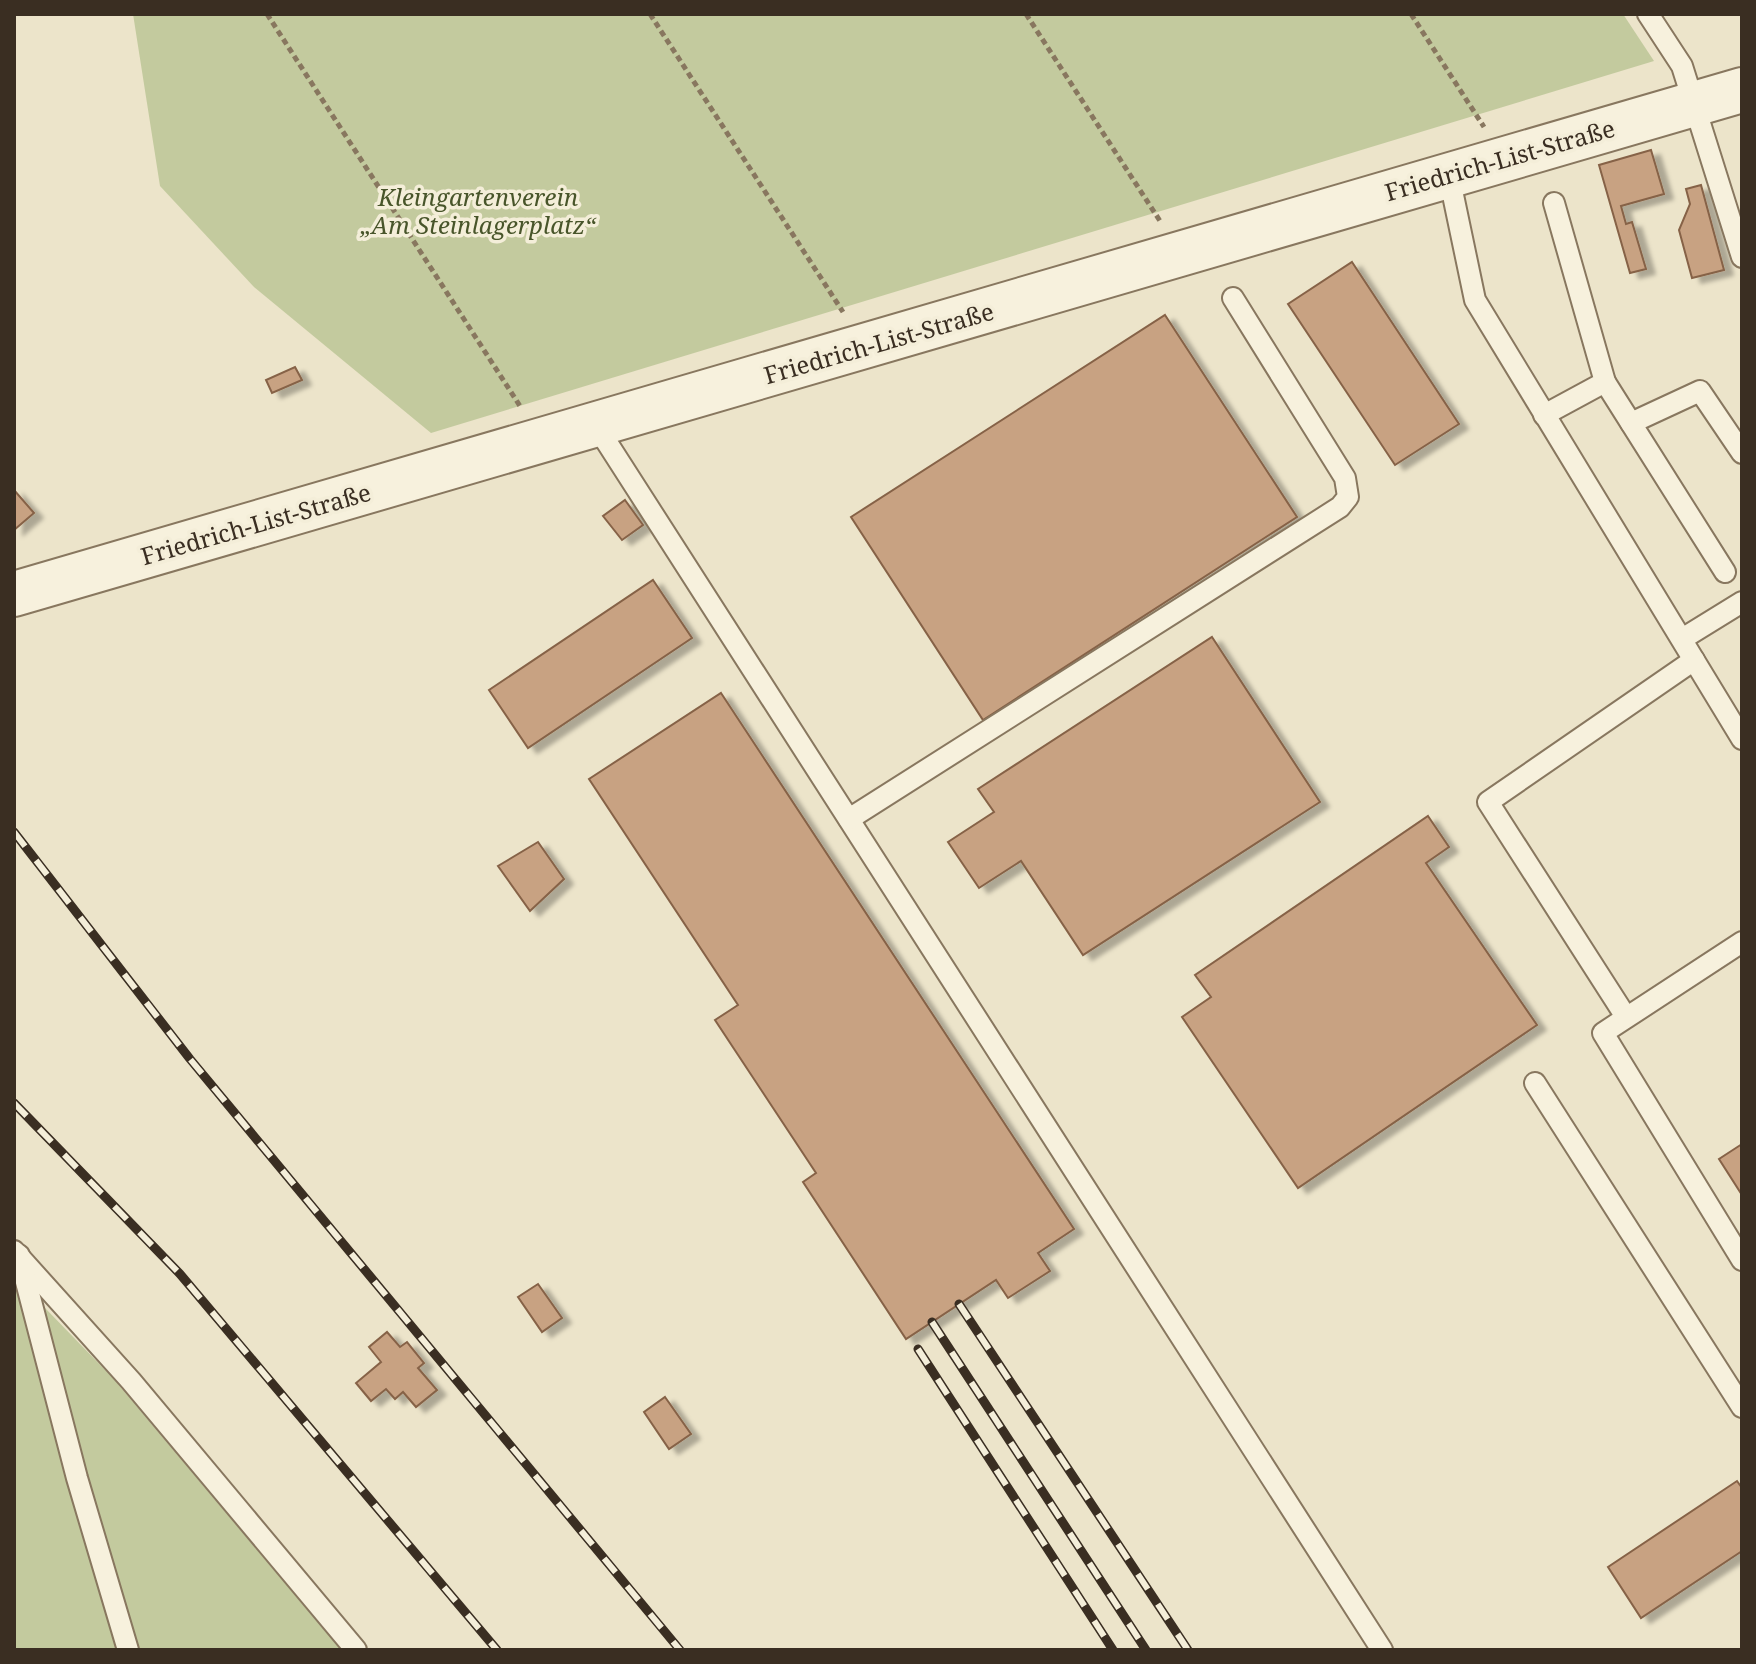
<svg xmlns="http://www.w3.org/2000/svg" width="1756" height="1664" font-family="'Noto Serif',serif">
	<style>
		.green { fill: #c3ca9e }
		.building { fill: #c8a282; stroke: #866247; stroke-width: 2; filter: url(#shadow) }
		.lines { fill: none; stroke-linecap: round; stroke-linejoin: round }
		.service-casing { stroke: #88775f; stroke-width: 24 }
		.tertiary-casing { stroke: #88775f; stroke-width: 48 }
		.path { stroke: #88775f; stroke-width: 5; stroke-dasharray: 6 4; stroke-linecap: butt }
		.service { stroke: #f7f1dd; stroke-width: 20 }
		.tertiary { stroke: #f7f1dd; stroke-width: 44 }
		.rail-casing { stroke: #3a2e22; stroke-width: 9 }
		.rail { stroke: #f4eed9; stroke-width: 6; stroke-dasharray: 18; stroke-linecap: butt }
		.labels { text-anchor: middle; stroke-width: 7; stroke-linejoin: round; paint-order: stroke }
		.street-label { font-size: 24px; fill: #3a2e22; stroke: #f4eed9 }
		.park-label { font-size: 24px; font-style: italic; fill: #48552a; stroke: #f4eed9 }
	</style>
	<defs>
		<filter id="shadow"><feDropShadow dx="9" dy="5" stdDeviation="2" flood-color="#0004"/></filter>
	</defs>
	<rect width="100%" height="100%" fill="#ece4ca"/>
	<!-- green -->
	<g class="green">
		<path d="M133 14H1623L1654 61 431 433 254 287 160 186Z"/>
		<path d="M14 1276 112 1377 341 1650H14Z"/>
	</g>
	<!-- building -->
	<g class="building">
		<path d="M1651 150 1664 194 1621 206 1626 224 1632 222 1646 269 1630 273 1599 165Z"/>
		<path d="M1701 185 1724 270 1692 278 1679 230 1690 204 1686 189Z"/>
		<path d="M1352 262 1459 424 1395 465 1288 304Z"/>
		<path d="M1165 315 1297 517 983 720 851 517Z"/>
		<path d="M295 367 302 380 272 393 266 380Z"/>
		<path d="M14 490 34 513 14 530Z"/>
		<path d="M625 500 643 525 622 540 603 516Z"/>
		<path d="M653 580 692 638 528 748 489 690Z"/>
		<path d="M1212 637 1320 802 1083 955 1021 861 979 888 948 842 994 812 978 789Z"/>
		<path d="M721 693 1074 1229 1038 1253 1050 1271 1008 1298 996 1280 906 1339 803 1182 816 1173 715 1020 738 1005 589 779Z"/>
		<path d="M1428 816 1449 847 1426 863 1537 1025 1298 1188 1182 1017 1211 997 1195 975Z"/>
		<path d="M538 842 564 879 530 911 498 866Z"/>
		<path d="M1742 1144V1195L1719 1159Z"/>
		<path d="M538 1284 562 1318 542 1332 518 1297Z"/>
		<path d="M387 1332 400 1347 407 1342 424 1363 418 1368 437 1390 416 1407 403 1392 395 1399 386 1389 371 1401 356 1383 381 1362 369 1347Z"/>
		<path d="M665 1397 691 1434 669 1449 644 1412Z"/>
		<path d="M1737 1481 1742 1488V1551L1641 1618 1608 1567Z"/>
	</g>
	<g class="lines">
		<!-- service casing -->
		<g class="service-casing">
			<g id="service">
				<path d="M1648 14 1682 66 1742 257"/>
				<path d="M1449 176 1475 300 1742 739"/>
				<path d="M1605 382 1725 572"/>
				<path d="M1544 415 1605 382 1554 203"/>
				<path d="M1631 423 1700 391 1742 453"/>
				<path d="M597 427 1382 1650"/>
				<path d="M1682 639 1742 602"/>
				<path d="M849 819 1340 507 1348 497 1345 478 1233 298"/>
				<path d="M1742 942 1603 1033 1742 1260"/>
				<path d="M1626 1017 1488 802 1694 660"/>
				<path d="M1535 1083 1742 1407"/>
				<path d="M14 1251 131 1381 356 1650"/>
				<path d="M19 1255 77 1478 128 1650"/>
			</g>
		</g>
		<!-- tertiary casing -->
		<g class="tertiary-casing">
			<path id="tertiary" d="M14 594 1742 90"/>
		</g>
		<!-- path -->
		<g class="path">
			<path d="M267 14 520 406"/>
			<path d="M650 14 843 312"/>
			<path d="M1026 14 1160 221"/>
			<path d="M1411 14 1484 127"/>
		</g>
		<!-- service -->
		<use href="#service" class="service"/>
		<!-- tertiary -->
		<use href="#tertiary" class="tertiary"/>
		<!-- rail casing -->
		<g class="rail-casing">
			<g id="rail">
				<path d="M14 832 190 1059 680 1650"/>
				<path d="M14 1103 180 1274 497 1650"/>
				<path d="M959 1304 1188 1650"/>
				<path d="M932 1322 1146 1650"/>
				<path d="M918 1349 1113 1650"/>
			</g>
		</g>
		<!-- rail -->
		<use href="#rail" class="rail"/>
	</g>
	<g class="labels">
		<!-- street labels -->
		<g class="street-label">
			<text transform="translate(1500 161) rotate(-16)" y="8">Friedrich-List-Straße</text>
			<text transform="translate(879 344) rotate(-16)" y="8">Friedrich-List-Straße</text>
			<text transform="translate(256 525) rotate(-16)" y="8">Friedrich-List-Straße</text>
		</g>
		<!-- park labels -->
		<g class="park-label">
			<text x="478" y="206">Kleingartenverein<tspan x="478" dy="28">„Am Steinlagerplatz“</tspan></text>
		</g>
	</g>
	<!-- border -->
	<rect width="1756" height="1664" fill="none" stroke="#3a2e22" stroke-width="32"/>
</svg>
